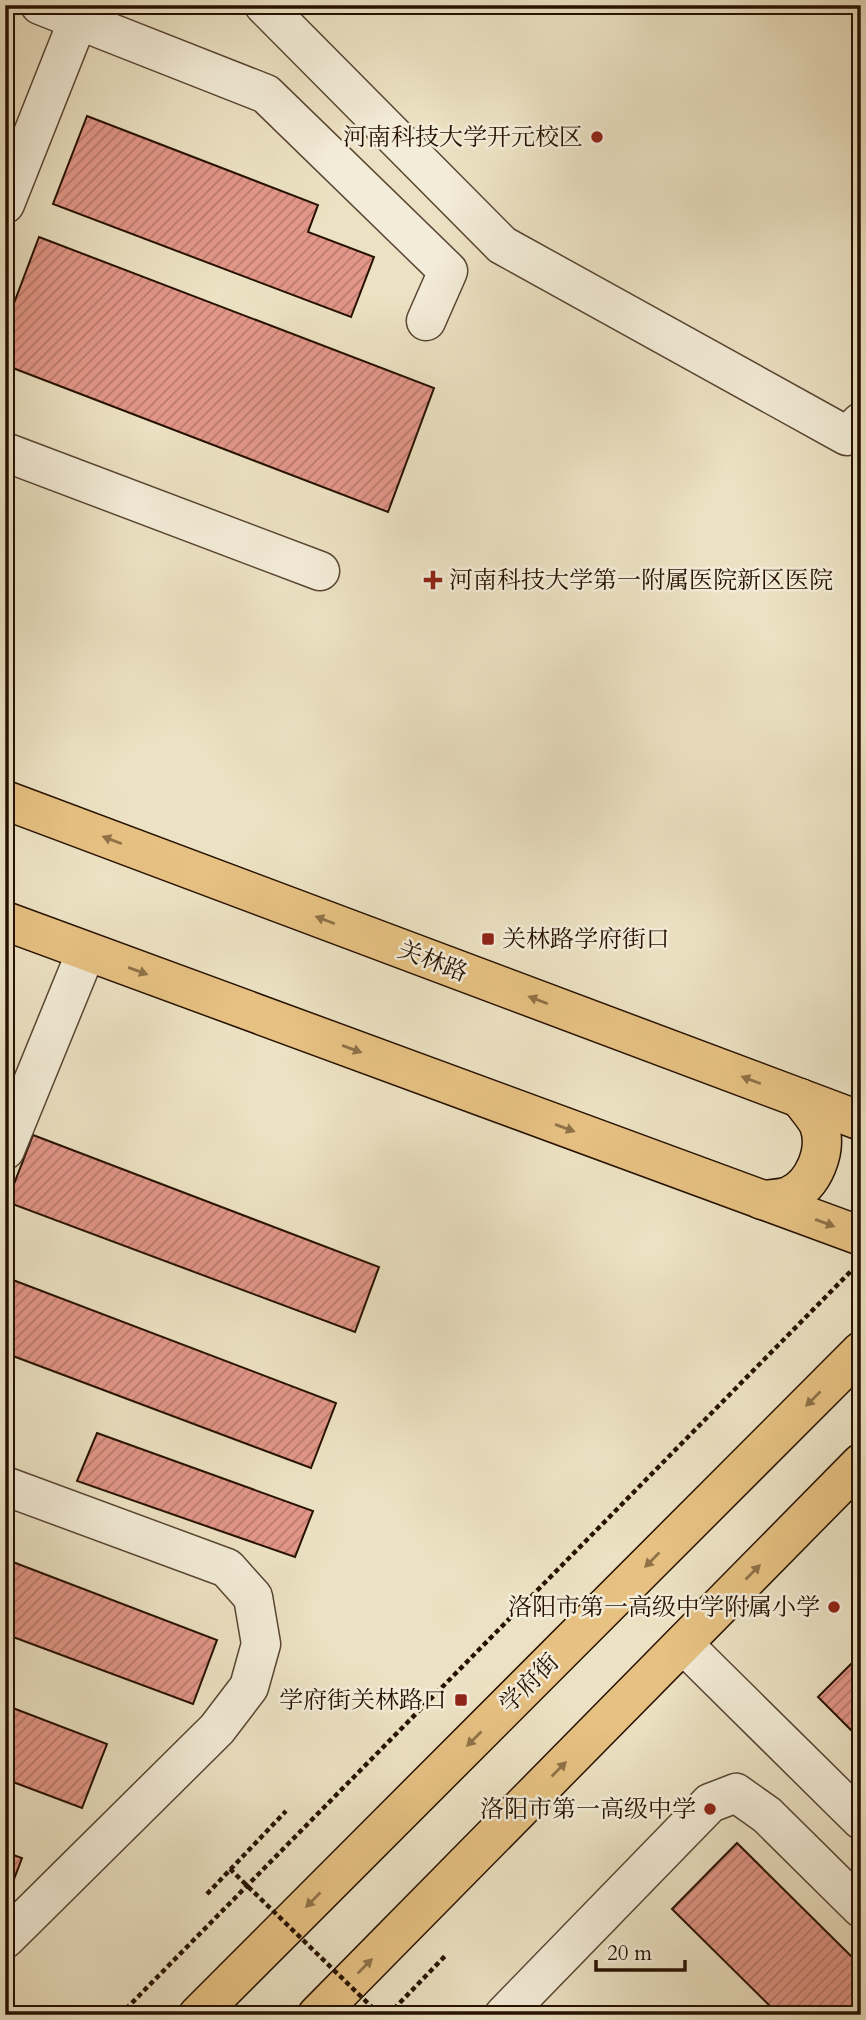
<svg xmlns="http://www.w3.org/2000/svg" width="866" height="2020" font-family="Cardo,'Noto Serif SC',serif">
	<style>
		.building { fill: url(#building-hatch); stroke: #261101; stroke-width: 2 }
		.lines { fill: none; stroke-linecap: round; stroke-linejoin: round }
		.minor-casing { stroke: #584532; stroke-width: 41 }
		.major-casing { stroke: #261101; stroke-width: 41 }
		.path { stroke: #261101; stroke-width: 4.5; stroke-dasharray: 5 3.5; stroke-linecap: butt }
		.minor { stroke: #f3ecd8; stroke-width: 38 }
		.major { stroke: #e6c182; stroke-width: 38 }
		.path-bridge { stroke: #261101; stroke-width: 4.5; stroke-dasharray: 5 3.5; stroke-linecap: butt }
		.oneway { fill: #907248 }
		.poi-dot { fill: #8f2418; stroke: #f3ecd8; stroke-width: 2.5 }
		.labels { text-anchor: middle; stroke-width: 5; stroke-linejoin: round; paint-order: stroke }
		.poi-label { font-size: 24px; fill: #261101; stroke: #f3ecd8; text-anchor: end }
		.street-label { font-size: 24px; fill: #261101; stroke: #f3ecd8 }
	</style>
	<defs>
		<pattern id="building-hatch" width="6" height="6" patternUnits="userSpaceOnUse" patternTransform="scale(1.75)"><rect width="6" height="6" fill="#e39789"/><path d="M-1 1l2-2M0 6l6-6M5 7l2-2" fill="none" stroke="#b87a6e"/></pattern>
	</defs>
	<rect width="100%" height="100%" fill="#ece2c3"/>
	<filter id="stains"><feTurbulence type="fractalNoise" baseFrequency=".00286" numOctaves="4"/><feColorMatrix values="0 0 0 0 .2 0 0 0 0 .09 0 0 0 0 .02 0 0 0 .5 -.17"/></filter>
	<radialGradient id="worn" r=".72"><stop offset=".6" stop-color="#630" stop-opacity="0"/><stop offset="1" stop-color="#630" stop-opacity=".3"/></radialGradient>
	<!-- building -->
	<g class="building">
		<path d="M5 37 14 41 5 63Z"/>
		<path d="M87 116 318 205 308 232 374 257 351 317 53 204Z"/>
		<path d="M39 237 434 388 388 512 5 365V327Z"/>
		<path d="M33 1135 379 1267 355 1332 7 1202Z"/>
		<path d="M5 1277 336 1403 311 1468 5 1353Z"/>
		<path d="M97 1433 313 1511 295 1557 77 1481Z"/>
		<path d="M5 1559 217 1640 193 1704 5 1634Z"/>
		<path d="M861 1654V1740L818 1697Z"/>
		<path d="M5 1705 107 1744 82 1808 5 1779Z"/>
		<path d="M737 1843 861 1966V2015H779L672 1909Z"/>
		<path d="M5 1852 22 1858 5 1903Z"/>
	</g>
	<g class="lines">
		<!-- minor casing -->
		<g class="minor-casing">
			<g id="minor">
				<path d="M40 5 78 20"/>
				<path d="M264 5 502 245 847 436 861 422"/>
				<path d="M5 204 78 20 266 94 448 271 426 321"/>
				<path d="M5 452 320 571"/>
				<path d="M5 1150 86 952"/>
				<path d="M5 1486 227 1568 253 1597 261 1644 249 1687 217 1729 5 1939"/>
				<path d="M683 1644 861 1820"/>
				<path d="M504 2015 710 1803 736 1793 767 1815 861 1908"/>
			</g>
		</g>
		<!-- major casing -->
		<g class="major-casing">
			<g id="major">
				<path d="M5 800 861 1121"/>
				<path d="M5 921 861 1236"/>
				<path d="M762 1200C770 1199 781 1199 789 1196 814 1185 828 1150 819 1125 815 1116 806 1107 800 1098"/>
				<path d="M198 2015 861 1351"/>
				<path d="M317 2015 861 1463"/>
			</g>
		</g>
		<!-- path -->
		<g class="path">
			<path d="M207 1894 286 1811"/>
			<path d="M120 2015 855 1267"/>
			<path d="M388 2015 447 1954"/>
		</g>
		<!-- minor -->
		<use href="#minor" class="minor"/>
		<!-- major -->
		<use href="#major" class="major"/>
		<!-- path-bridge -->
		<path class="path-bridge" d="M230 1869 380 2015"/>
	</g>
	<!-- one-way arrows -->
	<defs><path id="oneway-solid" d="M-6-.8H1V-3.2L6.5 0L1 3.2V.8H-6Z" transform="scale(1.75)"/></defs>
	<g class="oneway">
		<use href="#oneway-solid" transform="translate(112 840) rotate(-159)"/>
		<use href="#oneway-solid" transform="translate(325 920) rotate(-159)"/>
		<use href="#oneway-solid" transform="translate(138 971) rotate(20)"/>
		<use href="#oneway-solid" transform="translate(538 1000) rotate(-159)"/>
		<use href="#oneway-solid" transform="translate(352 1049) rotate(20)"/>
		<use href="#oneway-solid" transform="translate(751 1080) rotate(-159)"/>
		<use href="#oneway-solid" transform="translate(565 1128) rotate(20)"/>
		<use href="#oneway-solid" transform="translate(825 1223) rotate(20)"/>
		<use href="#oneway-solid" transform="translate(813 1399) rotate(135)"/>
		<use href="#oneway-solid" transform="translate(652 1560) rotate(135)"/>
		<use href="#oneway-solid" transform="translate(753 1572) rotate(-45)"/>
		<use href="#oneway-solid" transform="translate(474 1739) rotate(135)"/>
		<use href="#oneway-solid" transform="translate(559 1769) rotate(-45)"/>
		<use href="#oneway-solid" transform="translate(313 1900) rotate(135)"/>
		<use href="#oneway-solid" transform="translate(365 1966) rotate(-45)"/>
	</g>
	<!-- markers -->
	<g class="poi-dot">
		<circle cx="597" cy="137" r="7"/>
		<path d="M429.5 569.5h7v7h7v7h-7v7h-7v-7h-7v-7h7z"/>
		<rect x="481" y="932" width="14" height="14" rx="3.5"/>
		<circle cx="834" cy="1607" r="7"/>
		<rect x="454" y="1693" width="14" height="14" rx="3.5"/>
		<circle cx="710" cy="1809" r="7"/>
	</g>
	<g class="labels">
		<!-- poi labels -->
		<g class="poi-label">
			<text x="583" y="145">河南科技大学开元校区</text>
			<text x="449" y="588" text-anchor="start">河南科技大学第一附属医院新区医院</text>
			<text x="502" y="947" text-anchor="start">关林路学府街口</text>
			<text x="820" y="1615">洛阳市第一高级中学附属小学</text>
			<text x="447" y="1708">学府街关林路口</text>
			<text x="696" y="1817">洛阳市第一高级中学</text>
		</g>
		<!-- street labels -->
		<g class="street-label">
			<text transform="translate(433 961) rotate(21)" y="8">关林路</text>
			<text transform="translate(529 1683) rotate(-45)" y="8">学府街</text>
		</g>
	</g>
	<!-- margin -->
	<rect width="866" height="2020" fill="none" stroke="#ece2c3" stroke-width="28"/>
	<rect x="7" y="7" width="852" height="2006" fill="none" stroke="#261101" stroke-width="3.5"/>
	<rect x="14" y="14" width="838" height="1992" fill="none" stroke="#261101" stroke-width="2"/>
	<!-- scale -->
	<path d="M596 1960v10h89v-10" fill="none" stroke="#261101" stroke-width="3.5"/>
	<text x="607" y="1960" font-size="21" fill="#261101" stroke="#f3ecd8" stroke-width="5" paint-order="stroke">20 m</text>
	<rect width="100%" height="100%" filter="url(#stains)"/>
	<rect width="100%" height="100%" fill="url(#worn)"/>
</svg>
